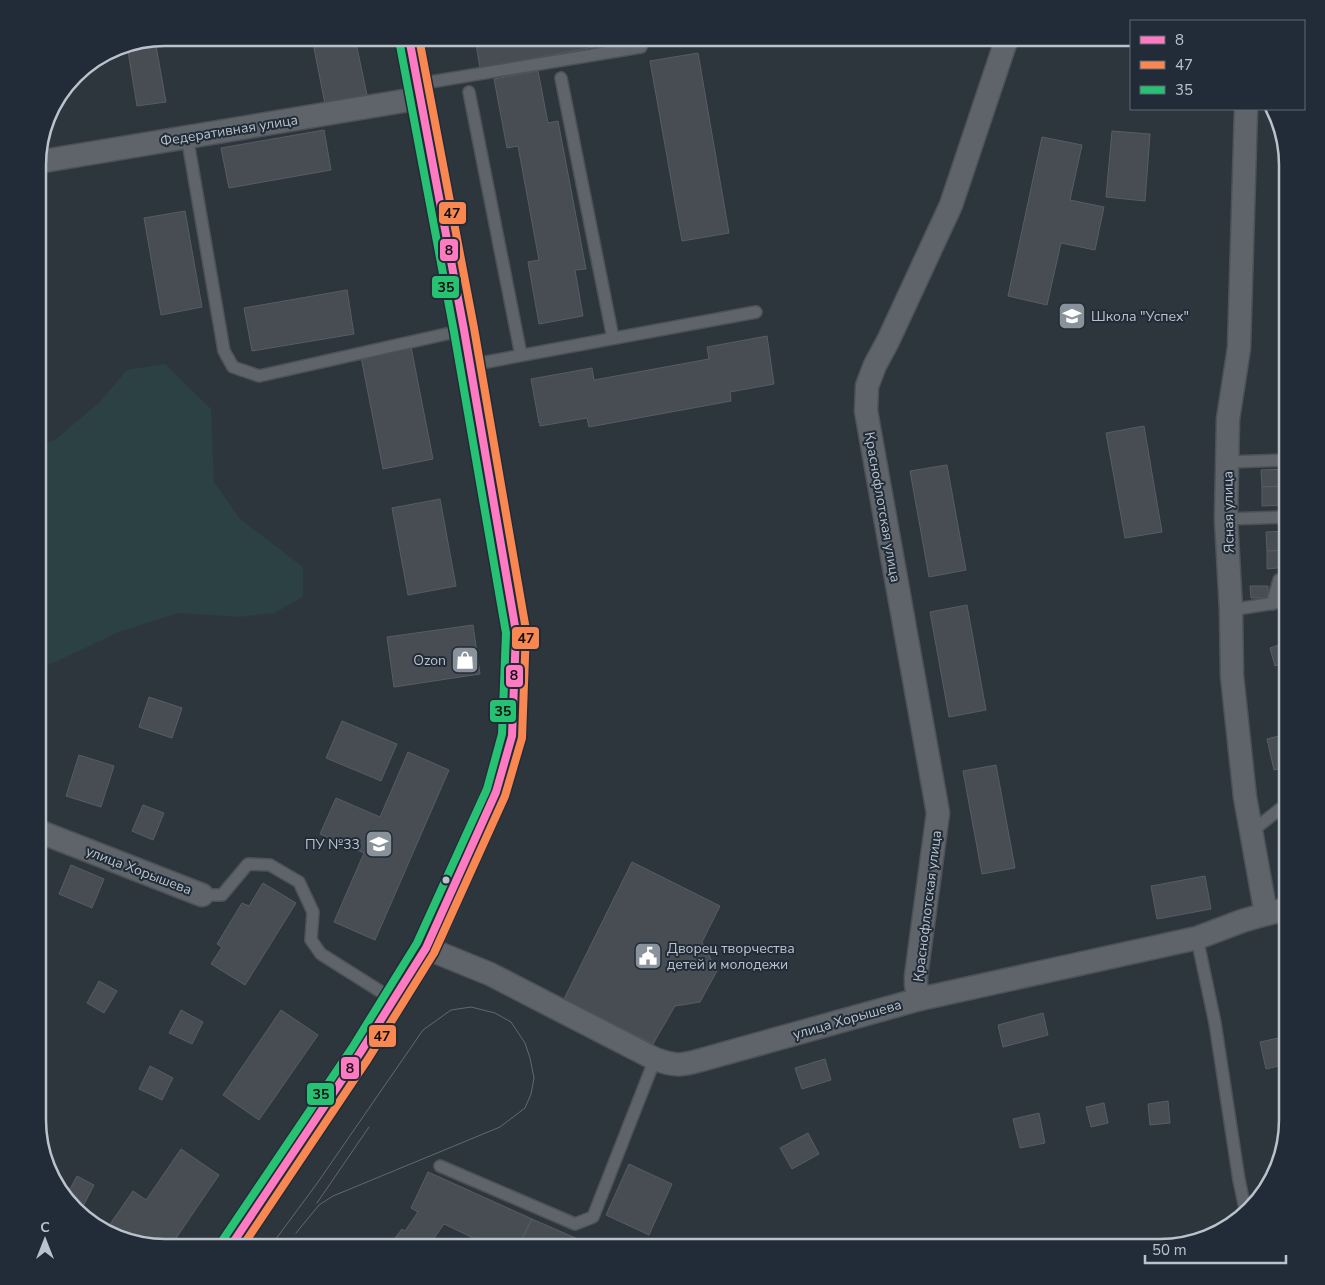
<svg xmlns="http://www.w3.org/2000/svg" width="1325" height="1285" font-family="'Nunito Sans',sans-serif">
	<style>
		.green { fill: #2b4143 }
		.building { fill: #474d53; stroke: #575d64 }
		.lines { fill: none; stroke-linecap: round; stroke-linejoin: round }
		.lane-casing { stroke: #4d5257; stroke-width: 14 }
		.street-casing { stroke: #4d5257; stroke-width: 25 }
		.secondary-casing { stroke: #4d5257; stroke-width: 30 }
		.lane { stroke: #5f646a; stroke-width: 11 }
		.street { stroke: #5f646a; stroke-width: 22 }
		.secondary { stroke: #63686f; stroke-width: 28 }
		.tram { stroke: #63686e; stroke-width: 1 }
		.bus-1-casing { stroke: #212c38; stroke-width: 11 }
		.bus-2-casing { stroke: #212c38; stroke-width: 11 }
		.bus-3-casing { stroke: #212c38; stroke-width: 11 }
		.bus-1 { stroke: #fe7ac1; stroke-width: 8 }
		.bus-2 { stroke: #f88751; stroke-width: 8 }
		.bus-3 { stroke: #26c172; stroke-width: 8 }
		.bus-dot { fill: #bac2cc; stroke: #212c38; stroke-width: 2 }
		.labels { text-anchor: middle; stroke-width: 4; stroke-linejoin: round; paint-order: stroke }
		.street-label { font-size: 14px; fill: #bac2cc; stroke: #212c38 }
		.poi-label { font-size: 14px; fill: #bac2cc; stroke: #212c38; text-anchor: start }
		.rim { fill: none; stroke: #bac2cc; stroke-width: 2.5 }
		.line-badge { stroke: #212c38; stroke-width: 2 }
		.pale-badge-label { font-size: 14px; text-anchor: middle; font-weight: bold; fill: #111 }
	</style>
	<rect width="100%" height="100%" fill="#2e363d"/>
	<!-- green -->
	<path class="green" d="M165 364 211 409 214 482 240 519 303 567V597L274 613 239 617 178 613 119 632 38 670V447L56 439 99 403 127 370Z"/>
	<!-- building -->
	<g class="building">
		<path d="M312 38H355L367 95 325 104Z"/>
		<path d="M475 38H644L480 68Z"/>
		<path d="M155 40 166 102 137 106 127 45Z"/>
		<path d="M698 53 729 233 682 241 650 61Z"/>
		<path d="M538 71 548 123 558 121 586 269 575 270 583 316 539 324 528 262 539 260 518 146 507 148 494 79Z"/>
		<path d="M324 130 331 170 229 188 221 148Z"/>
		<path d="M1112 131 1150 134 1145 201 1106 197Z"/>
		<path d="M1042 137 1082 145 1070 200 1104 207 1095 250 1061 243 1047 305 1008 296Z"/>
		<path d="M185 211 202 307 161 315 144 218Z"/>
		<path d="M347 290 354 334 252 351 244 308Z"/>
		<path d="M767 336 774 384 730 392 731 401 589 427 587 418 540 426V422L539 423 531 379 592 368 594 380 709 359 707 347Z"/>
		<path d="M411 347 433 459 383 469 361 357Z"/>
		<path d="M1144 426 1162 532 1125 538 1106 433Z"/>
		<path d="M947 465 966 570 929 577 910 471Z"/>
		<path d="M1287 469V486L1262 487 1261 470Z"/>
		<path d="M1287 486V505L1262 506V487Z"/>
		<path d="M440 499 456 586 408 595 392 508Z"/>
		<path d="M1287 531V550L1267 551 1266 532Z"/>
		<path d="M1287 550V567L1267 569V551Z"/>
		<path d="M1250 586H1268V598H1251Z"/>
		<path d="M967 605 986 710 949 717 930 612Z"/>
		<path d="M473 625 480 674 394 687 387 637Z"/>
		<path d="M1287 642V662L1275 666 1270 648Z"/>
		<path d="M149 697 182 708 172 738 139 727Z"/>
		<path d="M342 721 397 744 381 781 326 758Z"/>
		<path d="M1287 734V767L1274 770 1267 739Z"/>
		<path d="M408 752 449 770 375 940 334 922 364 853 320 834 336 798 380 817Z"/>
		<path d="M79 755 114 766 101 807 66 796Z"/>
		<path d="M996 765 1015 868 982 874 963 771Z"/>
		<path d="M143 805 164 813 153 840 132 831Z"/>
		<path d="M632 862 720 906 702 942 717 971 700 1002 675 1006 653 1044 564 999Z"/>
		<path d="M71 865 104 879 92 908 59 894Z"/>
		<path d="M1205 876 1211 909 1157 919 1151 886Z"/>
		<path d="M263 883 296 903 245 985 211 964 222 947 217 944 242 903 249 906Z"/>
		<path d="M99 981 117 991 104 1013 87 1003Z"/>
		<path d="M181 1010 203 1022 192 1044 169 1033Z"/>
		<path d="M281 1010 318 1035 259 1120 223 1095Z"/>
		<path d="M1043 1013 1048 1035 1003 1047 998 1025Z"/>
		<path d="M1283 1037 1287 1055V1064L1266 1069 1260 1042Z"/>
		<path d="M825 1059 831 1080 802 1089 795 1068Z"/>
		<path d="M150 1066 173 1078 162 1100 139 1089Z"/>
		<path d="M1168 1101 1170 1123 1150 1125 1148 1104Z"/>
		<path d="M1104 1103 1108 1123 1091 1127 1086 1107Z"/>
		<path d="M1039 1113 1045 1143 1020 1148 1013 1119Z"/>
		<path d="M808 1133 819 1154 792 1169 780 1148Z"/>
		<path d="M181 1149 219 1175 170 1247 126 1240 108 1227 133 1191 146 1200Z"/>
		<path d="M629 1164 672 1184 649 1235 606 1215Z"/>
		<path d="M428 1172 532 1219 518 1247H492L444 1224 428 1247H388L402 1229 405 1231 418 1212 411 1208Z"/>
		<path d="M77 1176 94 1185 80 1212 69 1204 65 1198Z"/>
		<path d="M532 1219 596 1247H518Z"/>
	</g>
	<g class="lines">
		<!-- lane casing -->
		<g class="lane-casing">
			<g id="lane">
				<path d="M561 78 613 338"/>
				<path d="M418 84 641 47"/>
				<path d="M469 92 521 355"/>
				<path d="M187 136 224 351 233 367 259 376 464 330"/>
				<path d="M470 365 756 312"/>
				<path d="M1227 462 1287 460"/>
				<path d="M1226 519 1287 517"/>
				<path d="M1272 604 1279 580 1287 579"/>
				<path d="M1231 610 1287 601"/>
				<path d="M1251 832 1280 809 1287 808"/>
				<path d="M202 895H222L248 864 270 865 299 882 313 912 311 940 321 954 394 1000"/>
				<path d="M1197 938 1215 1023 1239 1180 1246 1213"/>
				<path d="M440 1166 575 1224 593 1217 655 1059"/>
			</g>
		</g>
		<!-- street casing -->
		<g class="street-casing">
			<g id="street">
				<path d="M1246 109 1239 348 1228 419 1226 519 1231 610 1232 676 1245 797 1266 914"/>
				<path d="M38 162 421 98"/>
				<path d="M38 831 202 895"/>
				<path d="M426 948 490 974 655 1059C675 1066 680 1066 701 1060L920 999 1197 938 1242 921 1266 914 1287 909"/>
				<path d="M920 999 916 985V976L938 813 866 411 867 386 875 365 888 341 951 205 1007 38"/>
			</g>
		</g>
		<!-- secondary casing -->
		<g class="secondary-casing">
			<path id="secondary" d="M230 1247 360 1053 426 948 496 792 512 736 516 632 464 330 409 38"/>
		</g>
		<!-- lane -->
		<use href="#lane" class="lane"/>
		<!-- street -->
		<use href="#street" class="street"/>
		<!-- secondary -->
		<use href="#secondary" class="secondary"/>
		<!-- tram -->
		<g class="tram">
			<path d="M317 1203 369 1127"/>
			<path d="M270 1247 318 1182 423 1030 451 1010 471 1007 495 1013 511 1022 525 1043 530 1058 534 1078 531 1094 525 1108 500 1127 333 1196 319 1205 296 1233"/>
		</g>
		<!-- bus-1 casing -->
		<g class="bus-1-casing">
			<path id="bus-1" d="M230 1247 360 1053 426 948 496 792 512 736 516 632 464 330 409 38"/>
		</g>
		<!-- bus-2 casing -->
		<g class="bus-2-casing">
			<path id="bus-2" d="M242 1247 368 1059 434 953 505 796 522 738 526 630 474 328 419 38"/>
		</g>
		<!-- bus-3 casing -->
		<g class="bus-3-casing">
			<path id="bus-3" d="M222 1241 352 1048 417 943 487 789 502 734 506 633 454 332 399 40"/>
		</g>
		<!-- bus-1 -->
		<use href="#bus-1" class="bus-1"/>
		<!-- bus-2 -->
		<use href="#bus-2" class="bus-2"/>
		<!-- bus-3 -->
		<use href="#bus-3" class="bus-3"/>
	</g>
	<!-- icons -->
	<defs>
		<g id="school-square" transform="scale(1.4375)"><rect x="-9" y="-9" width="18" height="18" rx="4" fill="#89919a" stroke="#212c38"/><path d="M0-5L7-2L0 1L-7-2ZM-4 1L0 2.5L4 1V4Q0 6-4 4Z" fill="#fff"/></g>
		<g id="shop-square" transform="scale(1.4375)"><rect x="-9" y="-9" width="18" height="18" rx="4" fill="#89919a" stroke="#212c38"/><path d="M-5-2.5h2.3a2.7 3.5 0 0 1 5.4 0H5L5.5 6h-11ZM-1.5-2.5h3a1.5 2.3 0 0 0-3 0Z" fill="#fff"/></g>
		<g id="university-square" transform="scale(1.4375)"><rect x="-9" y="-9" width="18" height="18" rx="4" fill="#89919a" stroke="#212c38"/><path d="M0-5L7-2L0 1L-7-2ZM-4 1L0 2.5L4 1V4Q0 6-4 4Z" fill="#fff"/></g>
		<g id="civic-square" transform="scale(1.4375)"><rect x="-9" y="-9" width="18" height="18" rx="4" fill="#89919a" stroke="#212c38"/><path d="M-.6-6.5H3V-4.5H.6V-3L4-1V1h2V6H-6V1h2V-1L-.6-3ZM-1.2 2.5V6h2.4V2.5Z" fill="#fff"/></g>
	</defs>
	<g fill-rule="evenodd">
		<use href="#school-square" x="1072" y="316"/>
		<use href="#shop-square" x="465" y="660"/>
		<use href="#university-square" x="379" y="844"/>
		<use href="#civic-square" x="648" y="956"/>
	</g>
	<!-- markers -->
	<circle class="bus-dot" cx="446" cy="880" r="4.5"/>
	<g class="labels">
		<!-- street labels -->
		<g class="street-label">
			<text transform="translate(229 130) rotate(-9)" y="5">Федеративная улица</text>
			<text transform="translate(883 507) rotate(80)" y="5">Краснофлотская улица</text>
			<text transform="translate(1228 512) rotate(-91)" y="5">Ясная улица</text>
			<text transform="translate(139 870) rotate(21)" y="5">улица Хорышева</text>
			<text transform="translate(927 906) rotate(-83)" y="5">Краснофлотская улица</text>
			<text transform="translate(847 1019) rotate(-16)" y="5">улица Хорышева</text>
		</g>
		<!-- poi labels -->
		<g class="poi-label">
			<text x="1091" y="321">Школа "Успех"</text>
			<text x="446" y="665" text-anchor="end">Ozon</text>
			<text x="360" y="849" text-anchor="end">ПУ №33</text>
			<text x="667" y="953">Дворец творчества<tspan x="667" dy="16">детей и молодежи</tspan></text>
		</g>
	</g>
	<!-- crop -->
	<path d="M0 0H1325V1285H0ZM165 46H1160A119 119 0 0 1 1279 165V1120A119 119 0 0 1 1160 1239H165A119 119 0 0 1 46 1120V165A119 119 0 0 1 165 46Z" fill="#212c38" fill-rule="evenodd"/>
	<path class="rim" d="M165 46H1160A119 119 0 0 1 1279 165V1120A119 119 0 0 1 1160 1239H165A119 119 0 0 1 46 1120V165A119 119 0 0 1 165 46Z"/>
	<g class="line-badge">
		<rect x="438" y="201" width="29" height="24" rx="5" fill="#f88751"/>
		<rect x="439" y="238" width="20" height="24" rx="5" fill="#fe7ac1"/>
		<rect x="431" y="275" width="29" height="24" rx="5" fill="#26c172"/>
		<rect x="511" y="626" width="29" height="24" rx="5" fill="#f88751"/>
		<rect x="505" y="664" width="19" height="24" rx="5" fill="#fe7ac1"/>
		<rect x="489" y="699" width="28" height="24" rx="5" fill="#26c172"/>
		<rect x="368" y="1024" width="29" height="24" rx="5" fill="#f88751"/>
		<rect x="340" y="1056" width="20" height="24" rx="5" fill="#fe7ac1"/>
		<rect x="306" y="1082" width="29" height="24" rx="5" fill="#26c172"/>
	</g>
	<g class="pale-badge-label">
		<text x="452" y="218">47</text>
		<text x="449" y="255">8</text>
		<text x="446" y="292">35</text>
		<text x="526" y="643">47</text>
		<text x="514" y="680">8</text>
		<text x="503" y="716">35</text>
		<text x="382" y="1041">47</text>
		<text x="350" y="1073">8</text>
		<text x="321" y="1099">35</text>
	</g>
	<!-- legend -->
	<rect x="1130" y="20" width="175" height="90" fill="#212c38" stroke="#5e6873"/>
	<rect x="1140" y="36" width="25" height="8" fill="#fe7ac1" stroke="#5e6873"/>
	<text x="1175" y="45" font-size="15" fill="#bac2cc">8</text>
	<rect x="1140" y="61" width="25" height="8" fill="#f88751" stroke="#5e6873"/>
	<text x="1175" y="70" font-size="15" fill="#bac2cc">47</text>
	<rect x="1140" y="86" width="25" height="8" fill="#26c172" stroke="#5e6873"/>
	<text x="1175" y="95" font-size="15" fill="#bac2cc">35</text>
	<!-- north arrow -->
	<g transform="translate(45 1240)" stroke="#212c38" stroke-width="4" paint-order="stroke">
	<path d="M0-4L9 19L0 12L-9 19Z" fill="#bac2cc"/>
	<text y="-8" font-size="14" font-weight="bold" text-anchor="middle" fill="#bac2cc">С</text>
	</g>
	<!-- scale -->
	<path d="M1145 1255v8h141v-8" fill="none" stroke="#bac2cc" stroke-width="2.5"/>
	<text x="1152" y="1255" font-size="15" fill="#bac2cc" stroke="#212c38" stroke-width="4" paint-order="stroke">50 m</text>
</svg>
